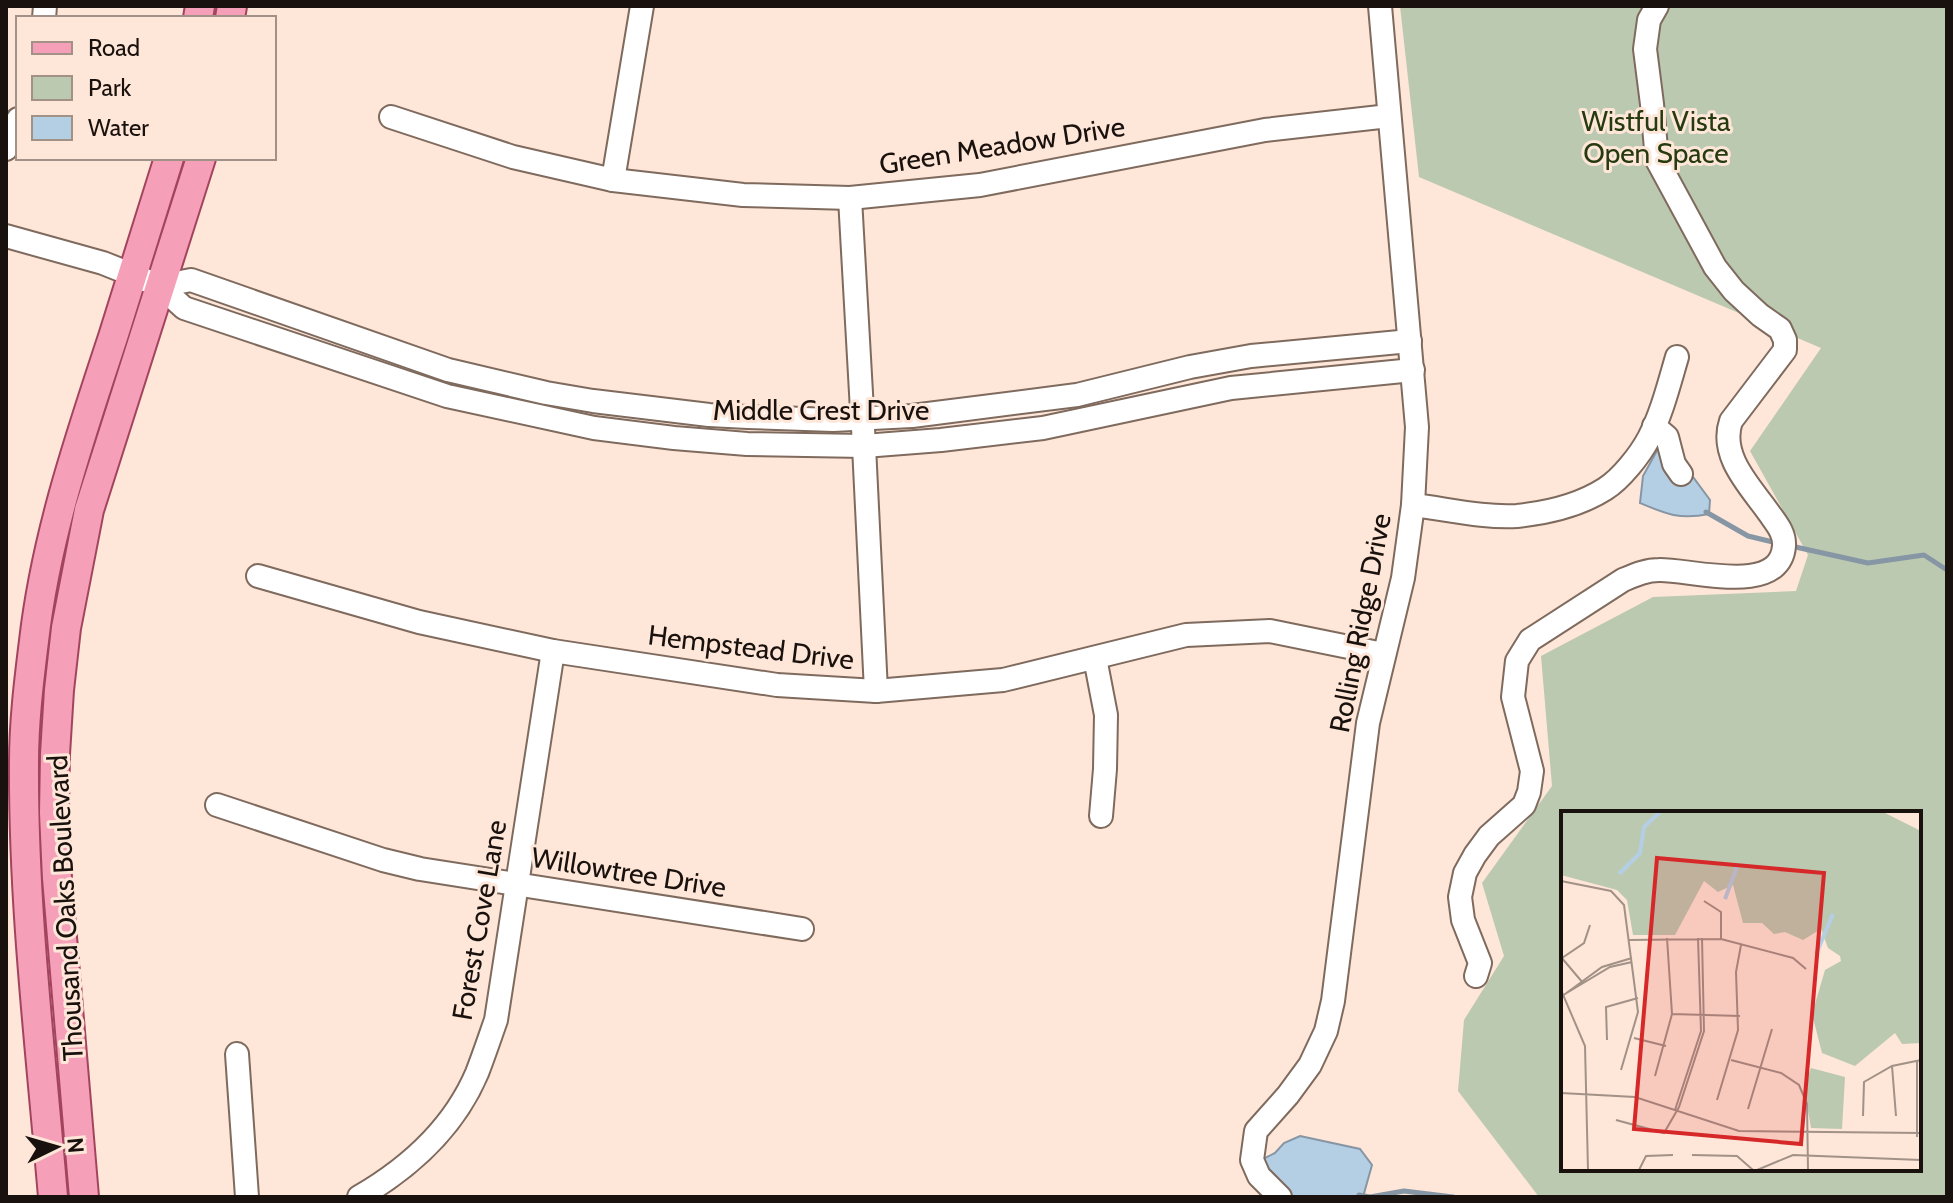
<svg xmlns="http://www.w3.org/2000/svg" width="1953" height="1203" font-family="Cabin,sans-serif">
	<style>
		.green { fill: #bcc9b1; fill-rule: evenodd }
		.water { fill: #b4cfe4; stroke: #8696a4; stroke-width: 2 }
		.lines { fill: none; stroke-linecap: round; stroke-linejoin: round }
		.stream { stroke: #8696a4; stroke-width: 5 }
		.minor-casing { stroke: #7f6a5e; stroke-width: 26 }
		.major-casing { stroke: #a3445e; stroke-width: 32 }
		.minor { stroke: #fff; stroke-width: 22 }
		.major { stroke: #f5a0b8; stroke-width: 28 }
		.labels { text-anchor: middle; stroke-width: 6; stroke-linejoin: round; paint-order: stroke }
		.park-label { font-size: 28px; fill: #263a0f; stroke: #fee6d8 }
		.street-label { font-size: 28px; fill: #19110d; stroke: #fee6d8 }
		.inset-river { fill: none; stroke: #b4cfe4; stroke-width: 4 }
		.inset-road { fill: none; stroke: #a29187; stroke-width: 2 }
		.view { fill: #d62828; fill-opacity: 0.15; stroke: #d62828; stroke-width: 4 }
		.inset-edge { fill: none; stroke: #19110d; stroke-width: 4 }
	</style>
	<rect width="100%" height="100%" fill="#fee6d8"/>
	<!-- green -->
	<path class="green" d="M1400 6H1947V1197H1539L1458 1091 1464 1020 1504 956 1482 883 1552 786 1541 656 1653 597 1796 591 1808 555 1750 451 1821 348 1419 177ZM1563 813H1919V1169H1563Z"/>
	<!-- water -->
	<g class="water">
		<path d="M1659 447 1693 477 1710 500 1709 514C1680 520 1666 514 1640 503L1643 476Z"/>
		<path d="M1300 1136 1360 1149 1372 1165 1363 1197H1286L1261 1160 1275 1153 1284 1143Z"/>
	</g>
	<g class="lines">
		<!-- stream -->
		<g class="stream">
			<path d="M1706 512 1748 536 1777 543"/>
			<path d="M1791 546 1868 563 1924 555 1947 570"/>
			<path d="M1359 1195 1370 1197 1404 1191 1453 1197"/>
		</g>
		<!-- minor casing -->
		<g class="minor-casing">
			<g id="minor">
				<path d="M44 18 45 6"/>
				<path d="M391 117 513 157 613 180 743 195 850 198 980 185 1265 130 1389 116"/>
				<path d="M6 149 18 119"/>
				<path d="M613 180 642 6"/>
				<path d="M850 198 864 446 876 691"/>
				<path d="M6 236 103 263 133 275 160 286 184 308 447 396 594 428 674 438 747 444 864 446 941 440 1043 428 1231 388 1413 370"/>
				<path d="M160 286 191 280 448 370 546 393 593 401 709 415 748 417 833 420 912 416 1077 395 1190 367 1251 356 1410 341"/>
				<path d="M1654 426 1667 437 1674 464 1681 474"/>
				<path d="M1413 505C1447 509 1483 518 1517 516 1546 513 1580 505 1605 489 1621 479 1640 455 1649 438 1662 413 1669 384 1677 357"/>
				<path d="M258 576 419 622 553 651 777 685 876 691 1003 680 1186 635 1270 631 1383 654"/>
				<path d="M1095 658 1106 715 1105 769 1101 816"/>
				<path d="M217 805 383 860 420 869 802 929"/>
				<path d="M1476 976 1480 963 1463 920 1460 897 1465 873 1475 855 1489 836 1524 805 1529 792 1532 771 1513 697 1517 661 1530 640 1623 580C1635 575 1646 570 1659 570 1690 569 1780 597 1784 546 1785 533 1776 523 1769 513 1750 486 1719 456 1731 421L1785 350V340L1780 329 1760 315 1734 291 1715 267 1657 160 1652 104 1645 49 1649 20 1657 6"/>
				<path d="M237 1054 247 1197"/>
				<path d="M359 1197C409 1168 454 1127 477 1073 484 1055 490 1037 496 1020L553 651"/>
				<path d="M1280 1197 1259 1176 1252 1160 1256 1131 1288 1095 1310 1065 1326 1031 1333 1001 1368 723 1403 578 1413 505 1417 427 1380 6"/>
			</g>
		</g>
		<!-- major casing -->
		<g class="major-casing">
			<g id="major">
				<path d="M198 18 200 6"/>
				<path d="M230 18 232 6"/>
				<path d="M53 1197C41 1053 23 907 24 762 24 722 29 681 34 641 46 536 80 437 113 337 132 278 150 218 169 158"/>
				<path d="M84 1197 57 878 54 813 55 754 59 690 66 628 89 510 201 158"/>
			</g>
		</g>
		<!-- minor -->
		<use href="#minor" class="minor"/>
		<!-- major -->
		<use href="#major" class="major"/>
	</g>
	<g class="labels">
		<!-- park labels -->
		<g class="park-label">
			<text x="1656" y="131">Wistful Vista<tspan x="1656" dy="32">Open Space</tspan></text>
		</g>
		<!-- street labels -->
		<g class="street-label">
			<text transform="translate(1002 145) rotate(-9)" y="10">Green Meadow Drive</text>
			<text x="821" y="420">Middle Crest Drive</text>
			<text transform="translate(1360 623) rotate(-79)" y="10">Rolling Ridge Drive</text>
			<text transform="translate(751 647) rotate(7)" y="10">Hempstead Drive</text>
			<text transform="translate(629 872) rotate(9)" y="10">Willowtree Drive</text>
			<text transform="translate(65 908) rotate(-93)" y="10">Thousand Oaks Boulevard</text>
			<text transform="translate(479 920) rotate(-80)" y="10">Forest Cove Lane</text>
		</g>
	</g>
	<!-- overview -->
	<g transform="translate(1561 811)">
		<rect width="360" height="360" fill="#fee6d8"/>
		<path d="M0 1H322L360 20V232L341 233 334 222 294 255 261 242 251 203 264 159 280 150 279 145 267 137 260 118 242 129 224 121 213 123 201 112H182L172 74 157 81 143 70 114 124H72L66 89 56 79 0 64ZM250 257 284 266 281 318 250 317 243 276Z" fill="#bcc9b1"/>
		<path class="inset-river" d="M58 63 79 42 83 16 99 1M164 88 177 53M255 143 272 103"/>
		<path class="inset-road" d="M0 70 50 80 63 94 77 201 60 259M143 90 160 101V128M68 129 160 128 232 147 245 158M0 146 22 172M1 147 23 132 29 114M0 179 24 235 27 359M4 183 49 156 71 151M0 186 41 156 71 147M111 203 179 205M73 227 105 235M46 229 45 196 77 187M170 249 220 262 238 274 246 293 247 359M356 250V326M331 255 335 305M94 265 111 203 106 127M0 282 74 286 178 320 360 322M156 289 177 219 175 161 180 134M187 298 211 218M114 299 140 220 137 127M302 305 303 271 331 255 360 249M55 309 103 322 118 296 143 220 141 127M131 344 176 345 192 359M78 359 85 345 112 344M196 359 232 344 360 349"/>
		<path class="view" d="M96 47 263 62 240 333 73 318Z"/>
		<rect width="360" height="360" class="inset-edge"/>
	</g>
	<!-- border -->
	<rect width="1953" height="1203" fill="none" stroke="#19110d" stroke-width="16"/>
	<!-- legend -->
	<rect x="16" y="16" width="260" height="144" fill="#fee6d8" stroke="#a29187" stroke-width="2"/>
	<rect x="32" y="42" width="40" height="12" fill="#f5a0b8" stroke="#a29187" stroke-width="2"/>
	<text x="88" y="56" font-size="24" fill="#19110d">Road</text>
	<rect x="32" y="76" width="40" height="24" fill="#bcc9b1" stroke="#a29187" stroke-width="2"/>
	<text x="88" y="96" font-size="24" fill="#19110d">Park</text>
	<rect x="32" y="116" width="40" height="24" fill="#b4cfe4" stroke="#a29187" stroke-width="2"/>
	<text x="88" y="136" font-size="24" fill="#19110d">Water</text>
	<!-- north arrow -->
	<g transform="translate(56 1147) rotate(85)" stroke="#fee6d8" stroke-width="6" paint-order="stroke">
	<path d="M0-6L14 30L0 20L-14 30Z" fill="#19110d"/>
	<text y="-12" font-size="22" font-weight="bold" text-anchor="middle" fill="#19110d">N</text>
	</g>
</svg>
